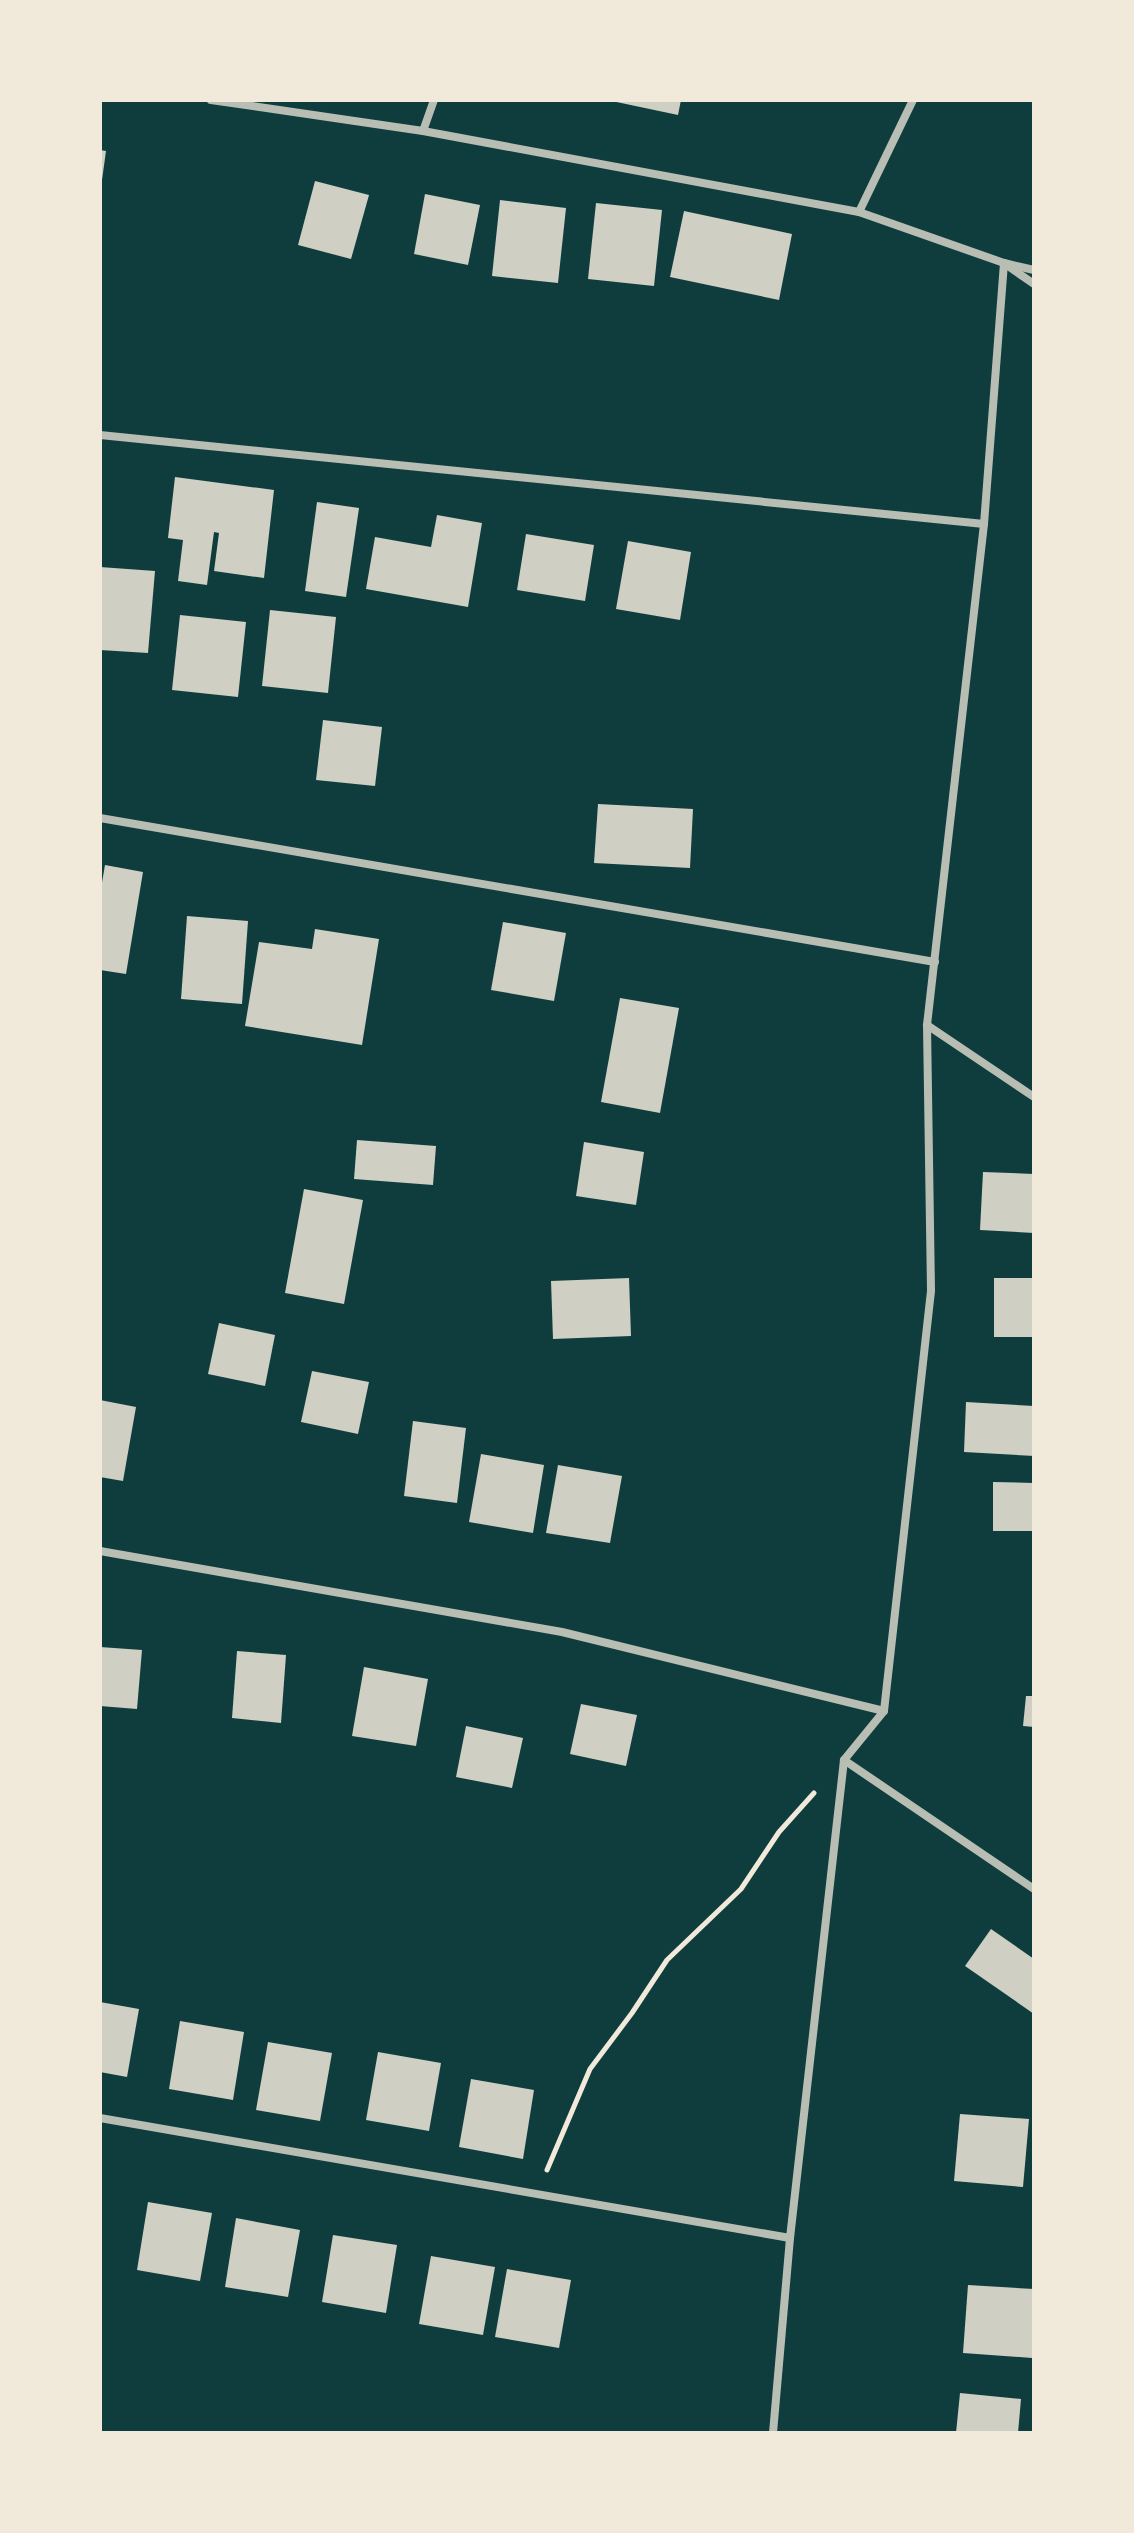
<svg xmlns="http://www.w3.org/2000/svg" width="1134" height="2533" font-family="'Roboto Condensed',sans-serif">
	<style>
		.building { fill: #cfcfc3 }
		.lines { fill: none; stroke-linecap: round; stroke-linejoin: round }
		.path { stroke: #f1e9da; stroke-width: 5 }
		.minor { stroke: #b8beb3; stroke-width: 8 }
	</style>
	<rect width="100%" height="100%" fill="#0f3d3e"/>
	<!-- building -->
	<g class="building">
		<path d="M607 100H681L678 115Z"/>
		<path d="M100 150 106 151 102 180H100Z"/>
		<path d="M315 181 369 195 351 259 298 245Z"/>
		<path d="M425 194 480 205 468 265 414 254Z"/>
		<path d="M500 200 566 208 558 283 492 276Z"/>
		<path d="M596 203 662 210 654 286 588 279Z"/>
		<path d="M684 211 792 234 779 300 670 277Z"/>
		<path d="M175 477 274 490 264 578 214 571 219 533 214 532 207 585 178 581 183 540 168 538Z"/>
		<path d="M317 502 359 508 346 597 305 591Z"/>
		<path d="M437 515 482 523 468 607 366 589 375 537 431 547Z"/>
		<path d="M526 534 594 545 585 601 517 590Z"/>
		<path d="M628 541 691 552 680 620 616 609Z"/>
		<path d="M100 567 155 571 148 653 100 650Z"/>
		<path d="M270 610 336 617 328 693 262 686Z"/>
		<path d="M180 615 246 622 238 697 172 690Z"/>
		<path d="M323 720 382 727 375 786 316 780Z"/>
		<path d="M598 804 693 809 690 868 594 863Z"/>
		<path d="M105 865 143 872 126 974 100 970V894Z"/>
		<path d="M187 916 248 921 242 1004 181 999Z"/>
		<path d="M503 922 566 933 554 1001 491 990Z"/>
		<path d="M315 929 379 939 362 1045 245 1026 259 942 312 949Z"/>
		<path d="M620 998 679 1008 660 1113 601 1102Z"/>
		<path d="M357 1140 436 1146 433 1185 354 1179Z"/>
		<path d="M584 1142 644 1152 636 1205 576 1196Z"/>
		<path d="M983 1172 1034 1174V1233L980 1230Z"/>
		<path d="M304 1189 363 1200 344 1304 285 1293Z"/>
		<path d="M629 1278 631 1336 553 1339 551 1281Z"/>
		<rect x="994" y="1278" width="40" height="59"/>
		<path d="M219 1323 275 1335 265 1386 208 1374Z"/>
		<path d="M312 1371 369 1382 358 1434 301 1422Z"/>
		<path d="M100 1400 136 1407 123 1481 100 1477Z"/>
		<path d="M966 1402 1034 1406V1456L964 1452Z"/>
		<path d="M413 1421 466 1428 457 1503 404 1496Z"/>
		<path d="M481 1454 544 1465 533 1533 469 1522Z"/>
		<path d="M558 1465 622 1476 610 1543 546 1533Z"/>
		<path d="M993 1482 1034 1483V1531H993Z"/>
		<path d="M100 1647 142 1650 137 1709 100 1706Z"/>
		<path d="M237 1651 286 1655 281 1723 232 1718Z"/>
		<path d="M364 1667 428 1679 416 1746 352 1736Z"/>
		<path d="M1026 1696H1034V1727L1023 1726Z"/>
		<path d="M581 1704 637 1715 626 1766 570 1754Z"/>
		<path d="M466 1726 523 1738 512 1788 456 1777Z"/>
		<path d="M991 1929 1034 1959V2014L965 1966Z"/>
		<path d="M100 2002 139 2009 127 2077 100 2072Z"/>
		<path d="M180 2021 244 2032 233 2100 169 2089Z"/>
		<path d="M268 2042 332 2053 320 2121 256 2110Z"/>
		<path d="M378 2052 441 2063 429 2131 366 2120Z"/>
		<path d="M471 2079 534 2090 523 2159 459 2147Z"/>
		<path d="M960 2114 1029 2119 1023 2187 954 2181Z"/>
		<path d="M148 2202 212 2213 200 2281 137 2270Z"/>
		<path d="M236 2218 300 2230 288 2297 225 2287Z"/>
		<path d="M333 2235 397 2245 386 2313 322 2302Z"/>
		<path d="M431 2256 495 2267 483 2335 419 2324Z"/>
		<path d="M507 2269 571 2280 559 2348 495 2337Z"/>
		<path d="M968 2285 1034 2289 1032 2358 963 2353Z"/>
		<path d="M960 2393 1021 2399 1018 2433H956Z"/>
	</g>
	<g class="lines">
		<!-- path -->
		<path class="path" d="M547 2170 590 2069 632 2013 667 1960 741 1889 779 1832 814 1793"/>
		<!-- minor -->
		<g class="minor">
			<path d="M211 100 423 131 859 212 1004 263 1034 270"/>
			<path d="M423 131 434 100"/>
			<path d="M859 212 913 100"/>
			<path d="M1008 266 1034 284"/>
			<path d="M100 435 984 524"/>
			<path d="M100 818 935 962"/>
			<path d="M927 1025 1034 1097"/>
			<path d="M100 1551 562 1632 884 1711"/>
			<path d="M844 1760 1034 1889"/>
			<path d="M100 2118 790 2238"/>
			<path d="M773 2433 790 2238 844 1760 884 1711 931 1291 927 1025 984 524 1004 263"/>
		</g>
	</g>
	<!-- border -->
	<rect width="1134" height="2533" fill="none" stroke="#f1e9da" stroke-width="204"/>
</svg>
